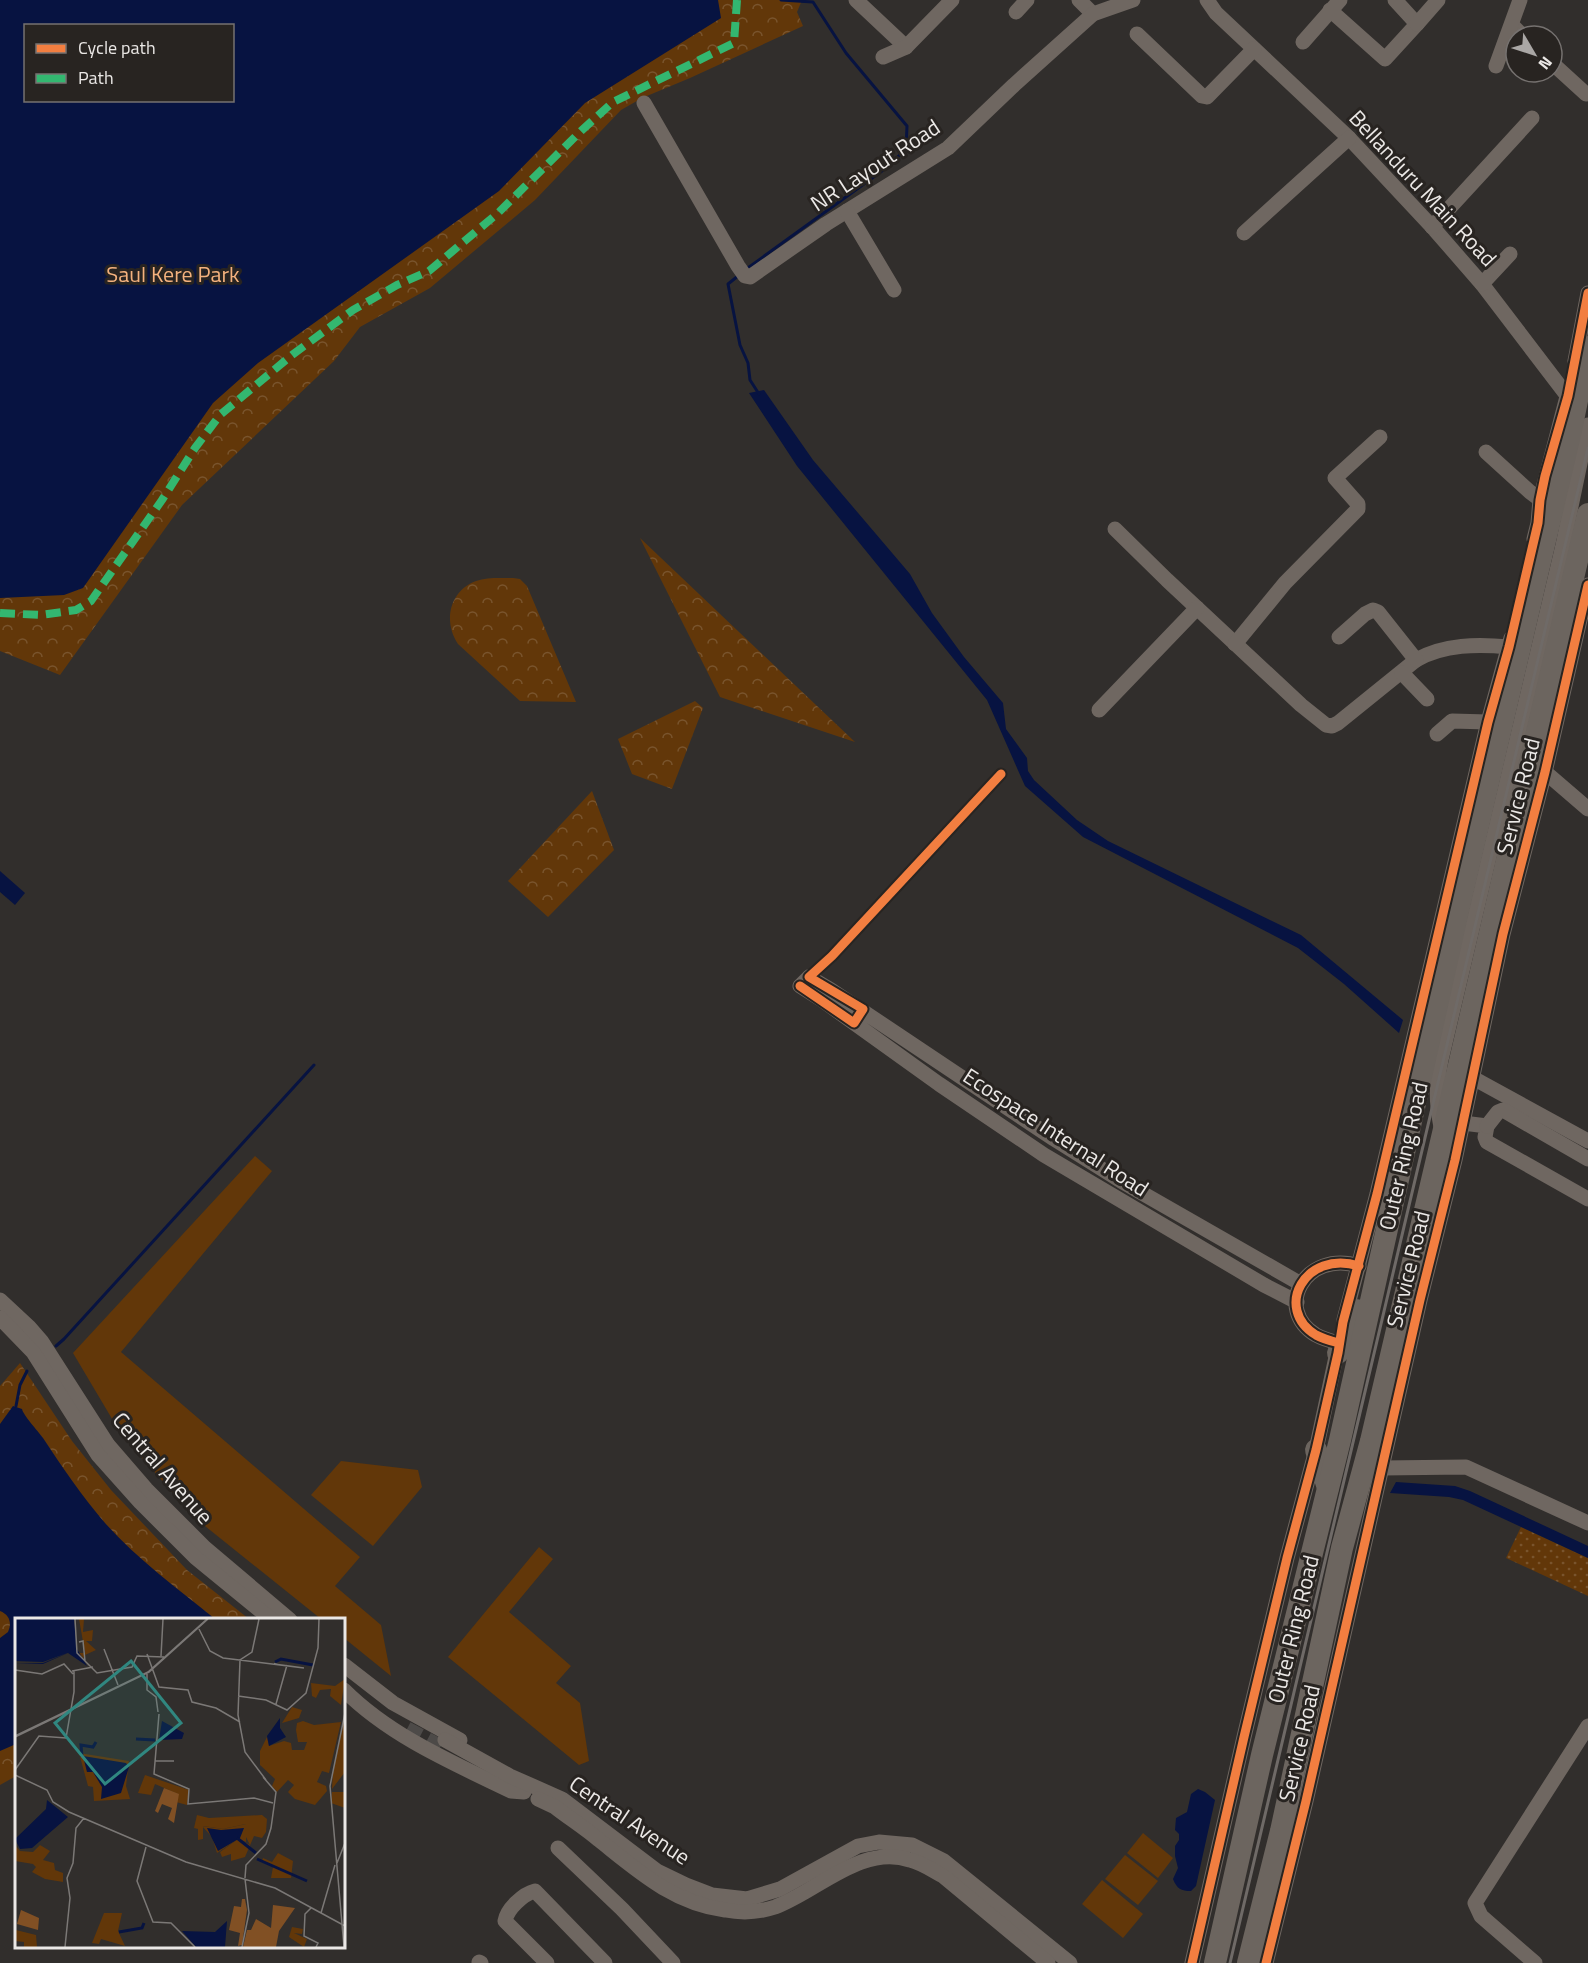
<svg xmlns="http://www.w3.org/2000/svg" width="1588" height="1963" font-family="'Titillium Web',sans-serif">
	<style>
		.grass { fill: url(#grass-dots) }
		.park { fill: url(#park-crowns); fill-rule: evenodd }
		.garden { fill: #623709 }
		.water { fill: #071341; fill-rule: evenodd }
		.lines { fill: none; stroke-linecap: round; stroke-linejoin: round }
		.stream { stroke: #071341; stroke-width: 3 }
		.minor-tunnel { stroke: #4d4a48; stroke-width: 15; stroke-dasharray: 15 8; stroke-linecap: butt }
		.minor { stroke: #6f6761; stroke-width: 15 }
		.highway { stroke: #6c655f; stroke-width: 22 }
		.rail { stroke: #6f6a67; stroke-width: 3 }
		.quiet { stroke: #33b770; stroke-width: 8; stroke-dasharray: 15 8; stroke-linecap: butt }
		.cycleway-casing { stroke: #282421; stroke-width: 13 }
		.cycleway { stroke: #f27e40; stroke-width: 9 }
		.labels { text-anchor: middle; stroke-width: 6; stroke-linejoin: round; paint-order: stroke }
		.street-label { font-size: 22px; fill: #ebe8e6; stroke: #282421 }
		.park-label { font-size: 22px; fill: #f4b27e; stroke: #282421 }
		.inset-river { fill: none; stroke: #071341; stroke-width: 3 }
		.inset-road { fill: none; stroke: #7b7876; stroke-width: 1.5 }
		.view { fill: #308780; fill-opacity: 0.15; stroke: #308780; stroke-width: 3 }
		.inset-edge { fill: none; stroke: #ebe8e6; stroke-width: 3 }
	</style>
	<defs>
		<pattern id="grass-dots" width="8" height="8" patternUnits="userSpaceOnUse" patternTransform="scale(1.5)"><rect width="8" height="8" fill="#623709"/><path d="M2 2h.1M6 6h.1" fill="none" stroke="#79542d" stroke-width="1.8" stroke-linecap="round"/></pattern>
		<pattern id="park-crowns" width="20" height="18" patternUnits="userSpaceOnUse" patternTransform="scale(1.5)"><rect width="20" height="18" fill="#623709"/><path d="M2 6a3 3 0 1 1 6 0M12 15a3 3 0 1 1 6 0" fill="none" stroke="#79542d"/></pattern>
	</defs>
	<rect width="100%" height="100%" fill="#312e2c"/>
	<!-- grass -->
	<path class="grass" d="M1521 1527 1588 1558V1596L1506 1558Z"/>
	<!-- park -->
	<g class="park">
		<path d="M0 0H802L797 12 803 26 690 78 642 98 621 110 535 200 430 288 360 327 334 361 182 505 60 675 0 651ZM26 26H232V100H26Z"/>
		<path d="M640 538 855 742 720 697Z"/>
		<path d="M513 578 520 579 527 586 576 702 520 701 458 644C443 622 449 591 476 581 487 577 501 578 513 578Z"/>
		<path d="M695 701 703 708 672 789 632 774 618 739Z"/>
		<path d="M592 791 614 850 548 917 508 881Z"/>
		<path d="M20 1363 72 1441 111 1490 187 1570 249 1619 16 1620V1776L0 1785V1386Z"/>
	</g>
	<!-- garden -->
	<g class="garden">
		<path d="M255 1156 272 1171 121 1352 360 1557 335 1586 381 1625 391 1676 344 1638V1620L321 1619 195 1518 121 1434 73 1353Z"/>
		<path d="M341 1461 418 1470 422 1487 373 1546 311 1495Z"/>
		<path d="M539 1547 553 1559 509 1612 571 1666 556 1683 580 1703 589 1761 579 1765 448 1657Z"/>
		<path d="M1143 1833 1173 1858 1158 1878 1127 1853Z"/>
		<path d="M1125 1855 1158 1881 1138 1905 1105 1879Z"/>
		<path d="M1102 1880 1143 1914 1123 1938 1082 1904Z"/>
	</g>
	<!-- water -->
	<g class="water">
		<path d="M0 0H718L721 18 585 103 499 191 258 363 213 403 83 588 64 595 0 598ZM26 26H232V100H26Z"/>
		<path d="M764 390 813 460 910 574 932 613 964 657 1003 703 1006 729 1027 758 1028 771 1034 780 1077 820 1108 841 1301 935 1403 1020 1399 1033 1344 984 1298 948 1083 837 1025 786 987 700 797 466 749 393Z"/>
		<path d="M0 871 25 893 15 905 0 892Z"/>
		<path d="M13 1406 22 1409C23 1415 38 1431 43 1438 62 1467 82 1496 105 1523 137 1559 178 1589 215 1619L16 1620V1744L0 1751V1638L8 1632C12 1623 10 1615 0 1611V1424Z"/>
		<path d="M1396 1482 1455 1486 1470 1491 1588 1546V1558L1463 1500 1449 1497 1390 1493Z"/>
		<path d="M1198 1789 1205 1792 1215 1800 1196 1886 1191 1891C1181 1891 1177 1889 1173 1879L1178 1868 1175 1856V1846L1179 1840V1834L1175 1830 1176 1818 1187 1812 1191 1794Z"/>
	</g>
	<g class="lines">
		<!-- stream -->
		<g class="stream">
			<path d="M745 270 886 168 906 149 907 126 846 53 813 2 781 0"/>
			<path d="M738 276 728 284 740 345 748 363 750 380 759 394"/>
			<path d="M56 1346 64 1339 314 1065"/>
			<path d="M16 1406 20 1385 27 1371"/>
		</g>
		<!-- minor-tunnel -->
		<path class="minor-tunnel" d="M407 1729 443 1748"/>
		<!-- minor -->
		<g class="minor">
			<path d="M856 0 906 47"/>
			<path d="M1079 0 1093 14"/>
			<path d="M1207 0 1216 13 1349 138 1435 230 1482 284 1572 402"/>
			<path d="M1330 10 1385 59 1417 24 1395 0"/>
			<path d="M1016 12 1027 0"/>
			<path d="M1417 24 1438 0"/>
			<path d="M1512 25 1523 36"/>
			<path d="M1137 34 1202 96 1207 97 1254 49"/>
			<path d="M1303 42 1340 0"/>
			<path d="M883 57 906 47 952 0"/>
			<path d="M1552 63 1586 94"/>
			<path d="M1496 66 1520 0"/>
			<path d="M644 103 738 266 745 276 750 277 826 224 948 148 1014 85 1093 14 1133 0"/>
			<path d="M847 211 894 290"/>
			<path d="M1432 227 1532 118"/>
			<path d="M1244 233 1349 138"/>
			<path d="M1482 284 1510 254"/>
			<path d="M1575 361 1588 293"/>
			<path d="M1486 452 1530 492 1546 504"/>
			<path d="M1115 529 1167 580 1301 705 1326 725 1332 726 1338 723 1416 660C1444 644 1478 644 1509 647"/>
			<path d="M1534 539 1538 523 1540 500 1568 393"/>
			<path d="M1339 637 1365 614 1373 610 1378 612 1416 660"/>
			<path d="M1235 644 1285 583 1358 509V504L1335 478 1380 437"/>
			<path d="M1402 673 1427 699"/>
			<path d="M1099 710 1197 608"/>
			<path d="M1437 734 1452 721 1488 722"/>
			<path d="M1545 772 1588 809"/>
			<path d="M1473 1078 1588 1141"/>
			<path d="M1463 1123 1487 1126 1485 1137 1487 1142 1588 1199"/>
			<path d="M1487 1126 1498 1112 1503 1110 1588 1159"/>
			<path d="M1441 1127C1436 1102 1436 1085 1441 1060L1563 545 1588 425"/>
			<path d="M0 1300 29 1327 42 1342 108 1445 146 1489 205 1548 290 1620"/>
			<path d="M1297 1302 1264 1285 1044 1155 939 1084 822 1000 800 986 809 977 831 990 1054 1139 1121 1181 1301 1284"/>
			<path d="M0 1318 33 1352 98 1455 140 1502 196 1558 272 1620"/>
			<path d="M1344 1320 1377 1194 1488 722 1511 638"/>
			<path d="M1339 1343C1331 1341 1323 1339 1316 1335 1273 1309 1305 1249 1359 1266"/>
			<path d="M1382 1468 1466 1467 1588 1523"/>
			<path d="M344 1665 393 1703 460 1740"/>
			<path d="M344 1690C390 1736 453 1763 511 1791L524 1792"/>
			<path d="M445 1740 510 1776 562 1799 657 1871 686 1885 712 1895 747 1899 780 1889 858 1846 879 1842 912 1845 944 1861 1070 1963"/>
			<path d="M538 1799 555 1807C569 1818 585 1828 599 1840 638 1871 673 1903 725 1910 741 1913 760 1912 775 1907 818 1891 861 1844 910 1860 922 1863 932 1870 943 1876L1048 1963"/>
			<path d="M558 1848 622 1909 673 1963"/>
			<path d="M479 1962 481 1963"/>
			<path d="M547 1963 505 1921C507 1909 523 1894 535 1891L605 1963"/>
			<path d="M1192 1963 1244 1737 1287 1558 1316 1450 1339 1343"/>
			<path d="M1266 1963 1306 1801 1420 1300 1455 1160 1503 934 1545 772 1588 585"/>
			<path d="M1535 1963 1481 1916 1475 1903 1588 1726"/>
		</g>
		<!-- highway -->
		<g class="highway">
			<path d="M1338 1353 1348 1334 1356 1310"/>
			<path d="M1316 1450 1328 1488"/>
			<path d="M1215 1963 1262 1755 1340 1440 1457 915 1571 430 1588 347"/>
			<path d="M1248 1963 1281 1831 1342 1548 1371 1441 1588 514"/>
		</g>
		<!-- rail -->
		<path class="rail" d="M1230 1963 1588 448"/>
		<!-- quiet -->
		<path class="quiet" d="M0 613 41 615 76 610 91 601 162 500 195 448 220 415 292 355 353 310 397 285 429 271 498 213 581 131 613 102 734 43 737 0"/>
		<!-- cycleway casing -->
		<g class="cycleway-casing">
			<g id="cycleway">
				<path d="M800 986 854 1023 863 1009 809 977 832 956 1001 774"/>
				<path d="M1339 1343C1331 1341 1323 1339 1316 1335 1273 1309 1305 1249 1359 1266"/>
				<path d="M1192 1963 1244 1737 1287 1558 1316 1450 1338 1353 1343 1322 1377 1194 1488 722 1509 647 1538 523 1540 500 1545 476 1568 396 1588 293"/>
				<path d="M1266 1963 1306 1801 1420 1300 1455 1160 1503 934 1545 772 1588 585"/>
			</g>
		</g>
		<!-- cycleway -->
		<use href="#cycleway" class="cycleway"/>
	</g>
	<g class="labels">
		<!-- street labels -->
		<g class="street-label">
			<text transform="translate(875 165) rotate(-33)" y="8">NR Layout Road</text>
			<text transform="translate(1423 188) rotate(47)" y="8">Bellanduru Main Road</text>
			<text transform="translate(1518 796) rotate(-76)" y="8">Service Road</text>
			<text transform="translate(1056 1132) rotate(33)" y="8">Ecospace Internal Road</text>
			<text transform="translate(1403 1156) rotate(-77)" y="8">Outer Ring Road</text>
			<text transform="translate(1408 1269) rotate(-76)" y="8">Service Road</text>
			<text transform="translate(163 1468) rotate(49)" y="8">Central Avenue</text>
			<text transform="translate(1293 1629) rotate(-76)" y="8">Outer Ring Road</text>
			<text transform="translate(1299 1743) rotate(-77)" y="8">Service Road</text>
			<text transform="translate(630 1820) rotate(34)" y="8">Central Avenue</text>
		</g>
		<!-- park labels -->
		<g class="park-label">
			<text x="173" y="282">Saul Kere Park</text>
		</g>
	</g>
	<!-- overview -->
	<g transform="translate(15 1618)">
		<rect width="330" height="330" fill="#312e2c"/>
		<path d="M64 1H69L68 14 78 12 77 23H71L81 32 70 37V41L63 35H70ZM330 61 326 87 315 78 316 71 305 72 301 80 297 78 296 65 320 68ZM277 89 287 92 284 100 267 105ZM330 100V154L317 171 318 152ZM288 103 299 107 326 104 314 155 307 153 302 164 311 168 312 173 300 187 280 181 273 174 279 167 273 162 262 174 257 168 260 161 245 147V133L252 119 254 128 269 123 276 125 277 132H289L292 124H283L281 112 282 105ZM130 157 174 172 172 187 161 184 163 176 140 166 136 177 123 175ZM317 174H330V190L316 185ZM182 197 194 200 247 197 252 201 251 214 247 220 239 218 230 239 216 243V236L207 239 205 234 223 221 235 227 230 217 231 206 208 211 188 208V221L183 222V211L179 210ZM0 227 5 233 18 234 25 227 35 233 28 242 39 245 40 252 48 255V264L30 261 17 254 21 249 18 246 0 243ZM263 235 278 243 276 260H256L258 249 247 243 248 240 257 244ZM277 309 288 311 287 316 279 315 292 321 289 329 274 319ZM1 312 21 317 22 329H9V324L0 323Z" fill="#623709"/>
		<path d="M149 170 164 176 159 205 153 201 157 190 147 186 143 195 140 193ZM227 281H230L232 292 227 327 223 328 225 315 214 312 219 288 226 289ZM258 287 280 290 264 313 261 329H228L232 312H236L241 301 256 310ZM6 292 24 300 23 312 2 306Z" fill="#815024"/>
		<path d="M89 295H107L103 313 110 328 86 321 84 326 77 325Z" fill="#623709"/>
		<path d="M64 135 114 143 111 168 115 181 79 183 78 169 73 168ZM231 206V224L223 221 202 235 197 219 187 208 208 211Z" fill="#623709"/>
		<path d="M0 1H59L62 31 72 48 53 35 28 46 0 45H28L55 34 28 44 0 43ZM265 100V110L271 119 254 128 252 118ZM147 103 169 115 167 121 144 122ZM68 138 111 145 114 149 106 175 86 181 87 169 78 154H72ZM32 182 53 199 17 230 5 231 0 221 31 191ZM192 210 206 212 229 210 225 220 203 233ZM212 303 210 329H181L167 313 200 314Z" fill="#071341"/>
		<path class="inset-river" d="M260 44 266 41 298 47M121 121 140 122M67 139 66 127 78 129 81 124M222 220 241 235M242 241 292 263M104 314 127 310 129 305"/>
		<path class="inset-road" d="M60 1 62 35 82 55 117 49 122 38 149 39M244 1 237 34 225 42 223 97 230 134 251 162M184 11 195 33 208 40 289 50 259 46M64 24 68 23 70 43M89 31 103 67M132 36 144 69 173 72 177 84 201 90 225 104M146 38 148 1M0 52 27 56 49 46 58 56M57 53 78 49M132 56V72L141 79 143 94M223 78 251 82 272 92 291 75 303 30 304 1M261 86 272 47M144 96 139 156 174 171 173 186 239 180 258 185M0 118 133 54 192 1M0 119 134 54 193 1M140 143H159M0 152 24 118 51 120 59 74V53M0 157 32 172 38 184 54 194 171 244 260 270 330 308M131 229 122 263 138 304 156 305 180 329M322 245 330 225M230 260 231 247 251 226 256 210 261 174 248 159M296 290 290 296 289 318 303 325 301 329M306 295 320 247M50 329 55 280 52 260 58 245 61 210 69 200M227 329 234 295 230 261M329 329 315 168 330 95"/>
		<path class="view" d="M116 43 166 105 90 166 40 105Z"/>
		<rect width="330" height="330" class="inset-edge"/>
	</g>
	<!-- legend -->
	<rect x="24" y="24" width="210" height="78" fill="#282421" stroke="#767270" stroke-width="1.5"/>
	<rect x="36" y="44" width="30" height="9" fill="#f27e40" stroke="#767270" stroke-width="1.5"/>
	<text x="78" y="54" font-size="18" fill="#ebe8e6">Cycle path</text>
	<rect x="36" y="74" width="30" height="9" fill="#33b770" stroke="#767270" stroke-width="1.5"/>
	<text x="78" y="84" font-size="18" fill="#ebe8e6">Path</text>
	<!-- north arrow -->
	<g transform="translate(1534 54) rotate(129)"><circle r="28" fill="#282421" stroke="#767270" stroke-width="1.5"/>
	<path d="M0-4.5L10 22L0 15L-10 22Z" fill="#aaa7a5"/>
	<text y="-9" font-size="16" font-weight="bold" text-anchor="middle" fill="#ebe8e6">N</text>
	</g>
</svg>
